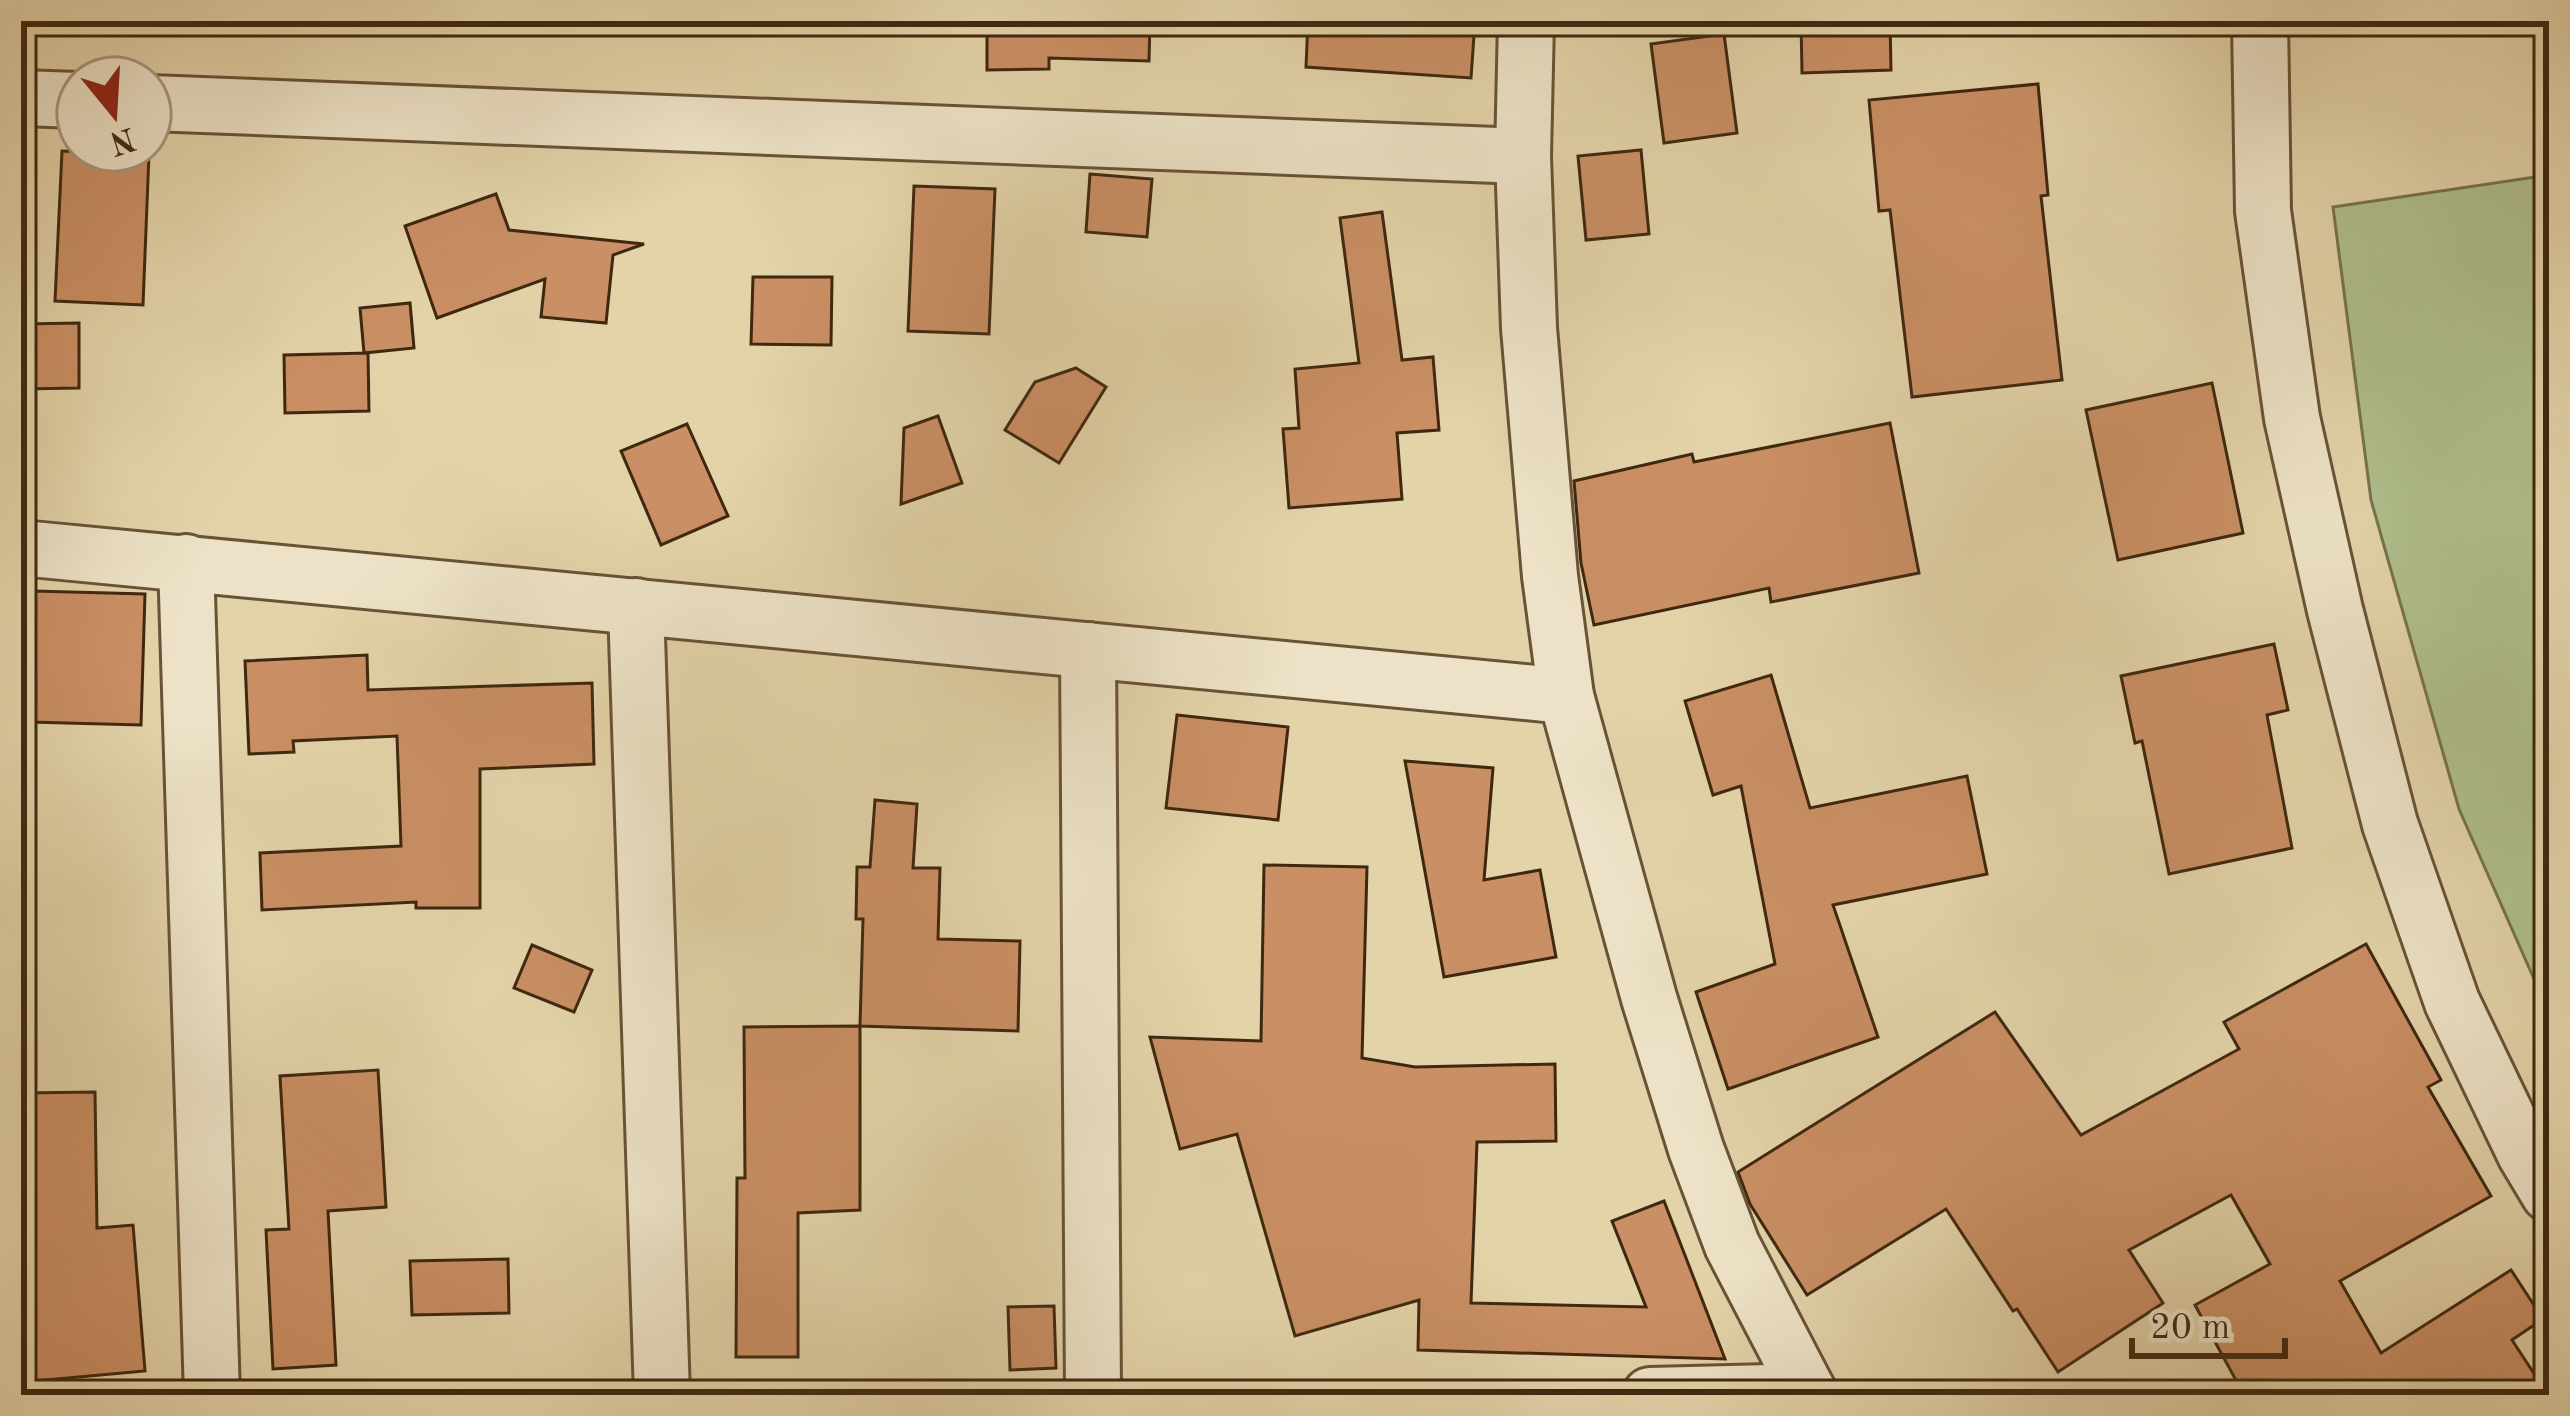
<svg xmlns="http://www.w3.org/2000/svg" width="2570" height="1416" font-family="'Old Standard TT',serif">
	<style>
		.green { fill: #afbe8c; stroke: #77734e; stroke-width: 3 }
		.building { fill: #ca8f64; stroke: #3f2810; stroke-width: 3 }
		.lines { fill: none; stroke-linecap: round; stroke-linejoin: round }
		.minor-casing { stroke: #685336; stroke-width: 60 }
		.minor { stroke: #ede2c7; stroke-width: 54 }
	</style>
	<rect width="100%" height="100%" fill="#e3d3a9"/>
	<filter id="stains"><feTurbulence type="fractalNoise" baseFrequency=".00167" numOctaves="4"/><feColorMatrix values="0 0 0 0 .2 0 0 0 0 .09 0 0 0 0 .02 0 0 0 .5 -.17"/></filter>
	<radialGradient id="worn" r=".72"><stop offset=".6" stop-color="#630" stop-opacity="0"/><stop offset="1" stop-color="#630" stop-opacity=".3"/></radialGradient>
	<!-- green -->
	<path class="green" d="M2549 175V1013L2459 809 2371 500 2333 207Z"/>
	<!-- building -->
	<g class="building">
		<path d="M987 21H1150L1149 61 1049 58V69L987 70Z"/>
		<path d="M1308 21H1475L1471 78 1306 67Z"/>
		<path d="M1801 21H1890L1891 70 1802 73Z"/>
		<path d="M1724 34 1737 133 1664 143 1651 44Z"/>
		<path d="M2038 84 2048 195 2041 196 2062 380 1912 397 1890 210 1879 211 1869 100Z"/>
		<path d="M1641 150 1649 234 1586 240 1578 156Z"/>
		<path d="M62 151 149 154 143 305 55 301Z"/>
		<path d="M1090 174 1152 179 1147 237 1086 232Z"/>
		<path d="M914 186 995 189 989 334 908 331Z"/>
		<path d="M496 194 509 230 644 244 613 255 606 323 541 317 545 279 437 318 405 226Z"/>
		<path d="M1382 212 1402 360 1433 357 1439 430 1397 433 1402 499 1289 508 1283 429 1299 428 1295 369 1359 363 1340 218Z"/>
		<path d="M753 277H832L831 345 751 344Z"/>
		<path d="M410 303 414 348 364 353 360 308Z"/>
		<path d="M79 323V388L21 389V324Z"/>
		<path d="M368 353 369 411 285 413 284 355Z"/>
		<path d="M1076 368 1106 387 1059 463 1005 430 1035 382Z"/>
		<path d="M2212 383 2243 533 2118 560 2086 410Z"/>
		<path d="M938 416 962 483 901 504 904 428Z"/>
		<path d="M1890 423 1919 573 1771 602 1769 588 1594 625 1581 563 1574 481 1692 454 1694 462Z"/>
		<path d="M687 424 728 516 661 545 621 451Z"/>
		<path d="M33 591 145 594 141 725 29 722Z"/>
		<path d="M2274 644 2288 710 2267 715 2292 848 2169 874 2142 741 2135 743 2121 676Z"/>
		<path d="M367 655 368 690 592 683 594 764 480 769V908H416V902L262 910 260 853 401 846 397 736 293 741 294 752 249 754 245 661Z"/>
		<path d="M1771 675 1810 808 1967 776 1987 874 1833 905 1878 1037 1728 1089 1696 992 1775 964 1741 786 1713 795 1685 701Z"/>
		<path d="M1177 715 1288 727 1278 820 1166 808Z"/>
		<path d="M1405 761 1493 768 1484 880 1540 870 1556 957 1444 977Z"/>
		<path d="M875 800 917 804 913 868H940L938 939 1020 941 1018 1031 860 1026 863 919H856L857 867H870Z"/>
		<path d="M1264 865 1367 867 1362 1058 1415 1067 1555 1064 1556 1141 1477 1142 1471 1303 1646 1307 1612 1221 1664 1201 1725 1359 1418 1350 1419 1300 1295 1336 1237 1134 1180 1149 1150 1037 1261 1041Z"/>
		<path d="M2366 944 2441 1080 2428 1087 2491 1196 2340 1281 2381 1353 2511 1270 2543 1319 2512 1340 2548 1395H2244L2195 1305 2270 1264 2231 1195 2129 1250 2163 1303 2058 1372 2017 1309 2013 1311 1946 1209 1807 1295 1750 1204 1738 1172 1995 1012 2081 1135 2239 1049 2224 1022Z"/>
		<path d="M532 945 592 970 574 1012 514 988Z"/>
		<path d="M860 1026V1210L798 1213V1357H736L737 1178H745L744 1027Z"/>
		<path d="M378 1070 386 1207 328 1211 336 1365 273 1369 266 1230 289 1229 280 1076Z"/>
		<path d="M95 1092 97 1228 133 1225 145 1371 34 1381 30 1331 21 1332V1093Z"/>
		<path d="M508 1259 509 1313 412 1315 410 1261Z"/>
		<path d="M1054 1306 1056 1368 1010 1370 1008 1307Z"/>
	</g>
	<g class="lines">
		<!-- minor casing -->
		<g class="minor-casing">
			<g id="minor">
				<path d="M1526 21 1523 156 1529 328 1550 576 1566 696 1649 998 1696 1149 1732 1245 1810 1395"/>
				<path d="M2260 21 2263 211 2292 418 2335 610 2390 824 2452 1002 2525 1154 2549 1194"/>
				<path d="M21 98 78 100"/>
				<path d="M150 103 1523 156"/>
				<path d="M21 548 1566 696"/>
				<path d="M186 562 212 1395"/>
				<path d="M636 606 662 1395"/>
				<path d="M1088 650 1093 1395"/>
				<path d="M1650 1395 1808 1391"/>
			</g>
		</g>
		<!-- minor -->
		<use href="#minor" class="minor"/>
	</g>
	<!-- margin -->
	<rect width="2570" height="1416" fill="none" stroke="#e3d3a9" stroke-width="72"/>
	<rect x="24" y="24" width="2522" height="1368" fill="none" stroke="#3f2810" stroke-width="6"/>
	<rect x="36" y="36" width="2498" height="1344" fill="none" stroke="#3f2810" stroke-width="3"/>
	<!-- north arrow -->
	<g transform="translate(114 114) rotate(162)"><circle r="57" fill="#ede2c7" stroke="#a7987e" stroke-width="3"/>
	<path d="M0-9L21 45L0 30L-21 45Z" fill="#8f2418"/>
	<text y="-18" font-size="33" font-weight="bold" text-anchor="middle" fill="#3f2810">N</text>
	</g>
	<!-- scale -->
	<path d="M2132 1338v18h153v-18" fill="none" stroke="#3f2810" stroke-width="6"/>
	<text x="2150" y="1338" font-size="36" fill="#3f2810" stroke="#ede2c7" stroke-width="9" paint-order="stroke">20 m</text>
	<rect width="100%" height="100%" filter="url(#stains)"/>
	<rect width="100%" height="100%" fill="url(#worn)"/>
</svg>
